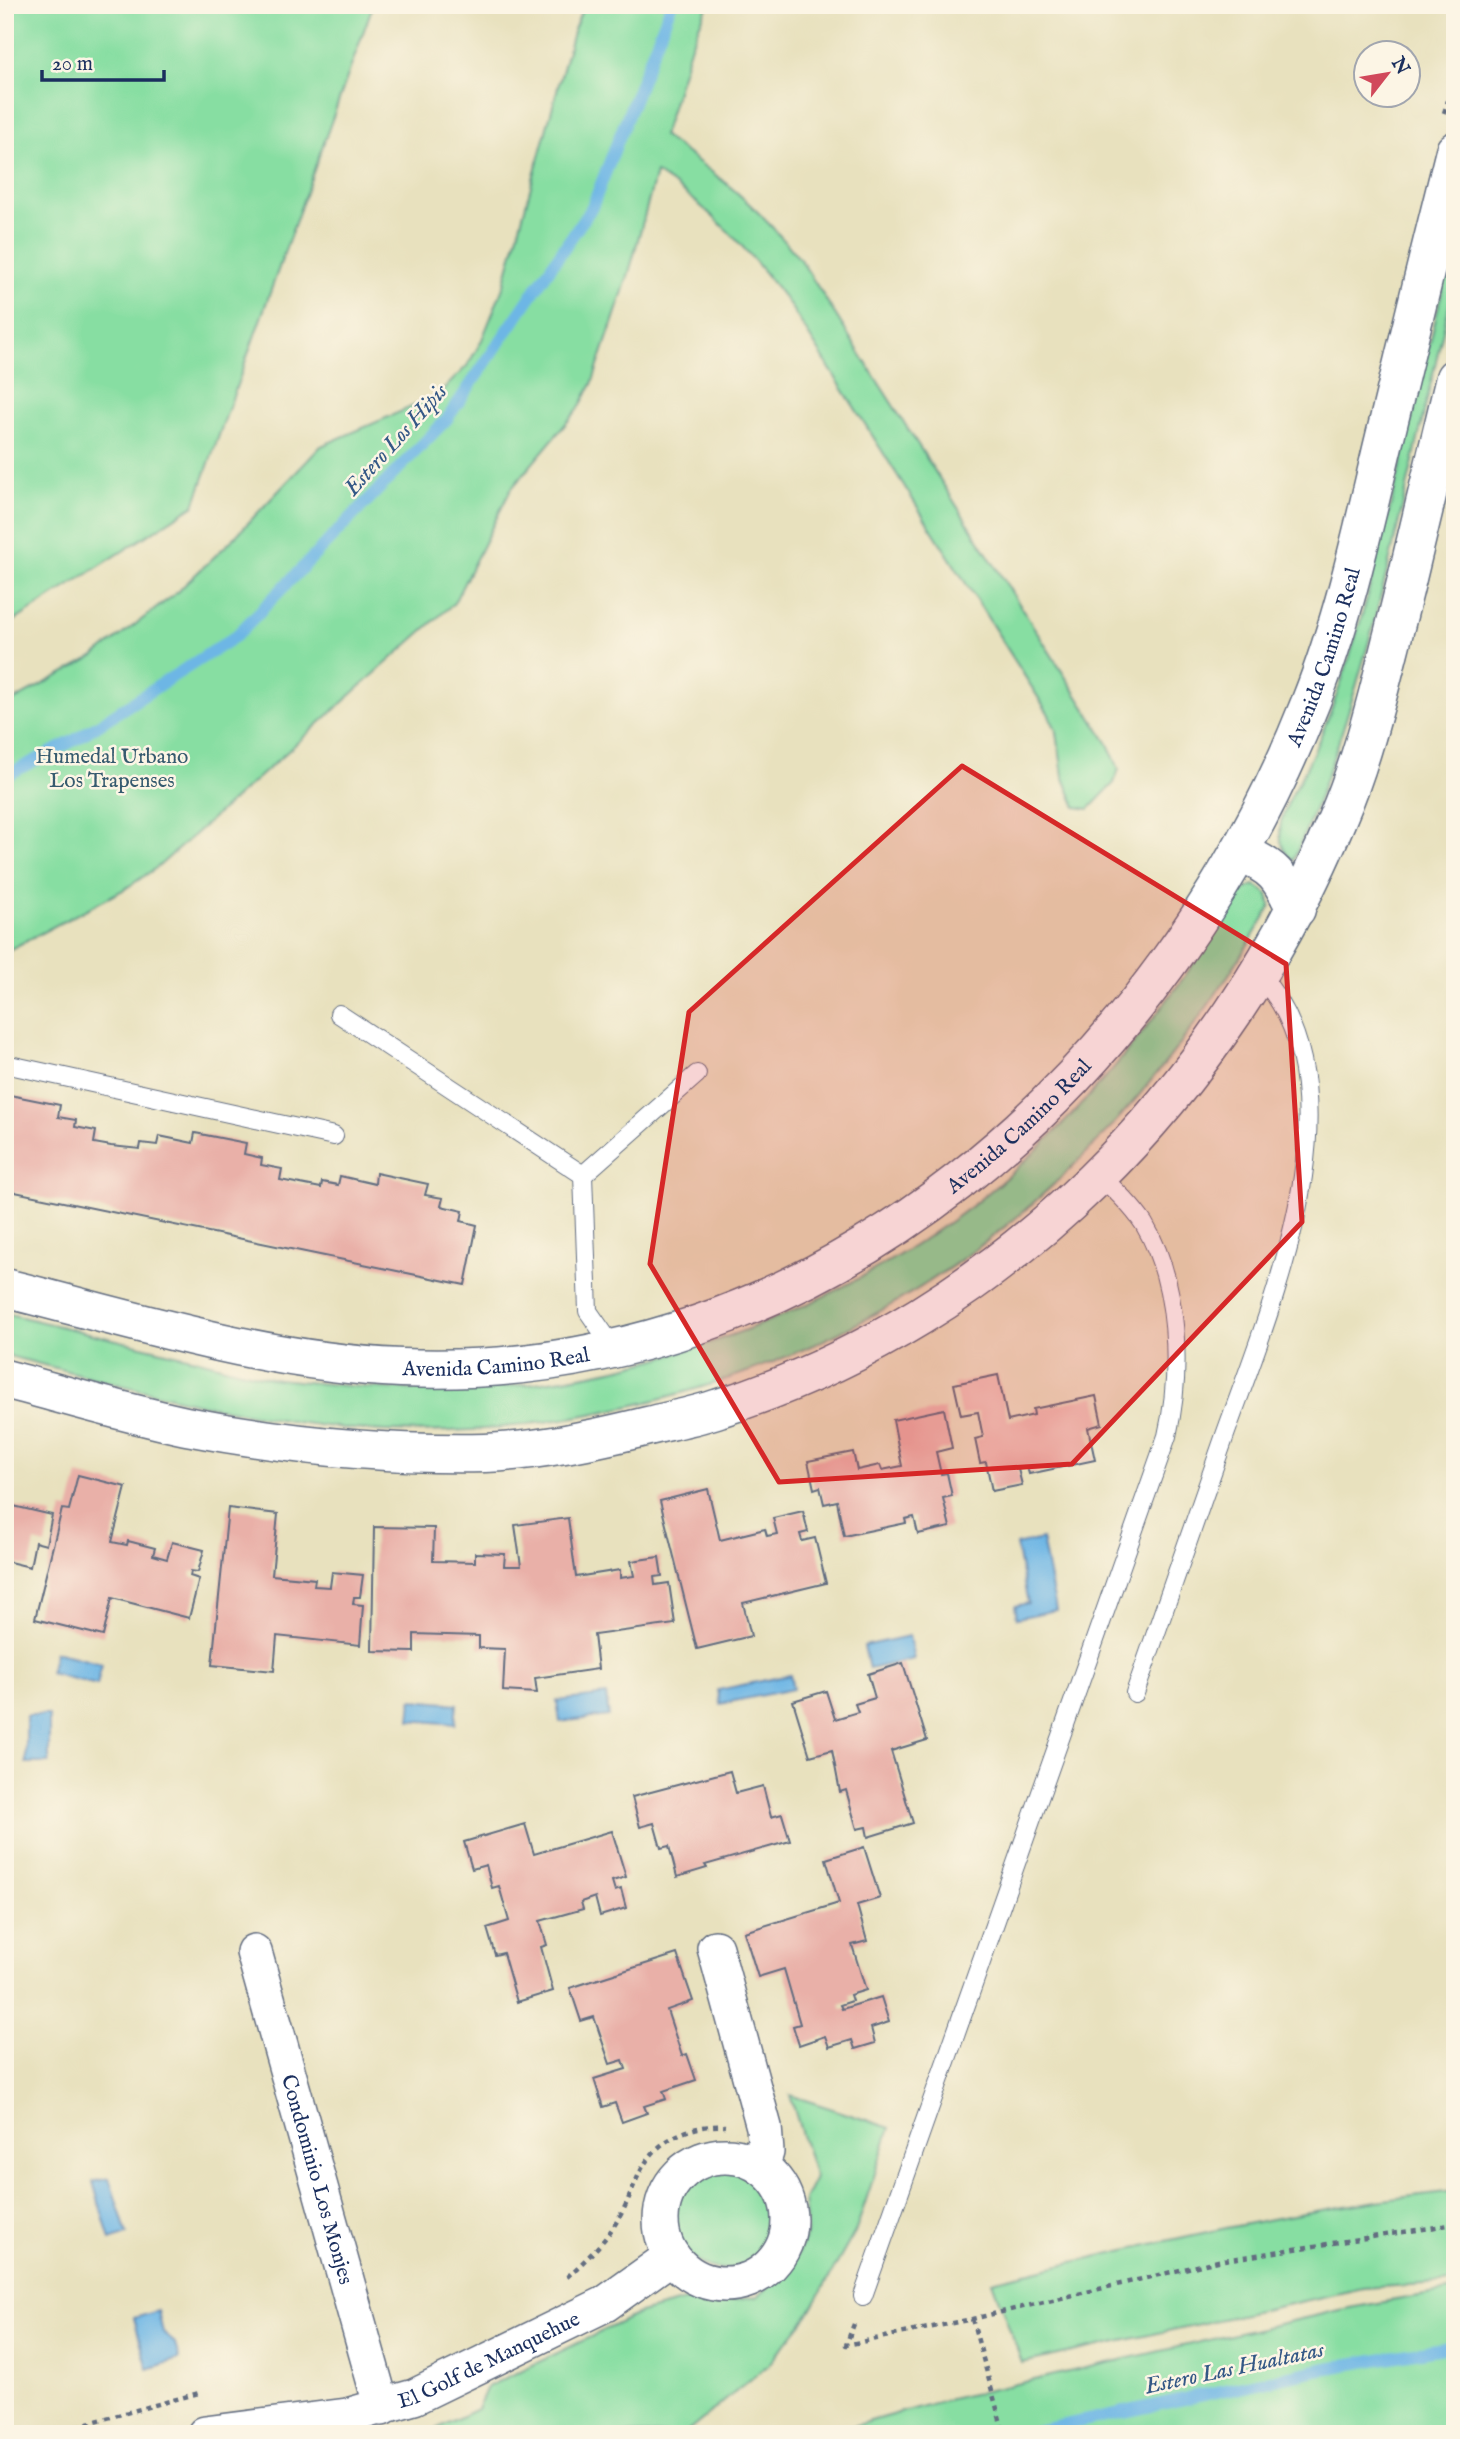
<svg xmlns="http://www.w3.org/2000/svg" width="1460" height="2439" font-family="'IM FELL English',serif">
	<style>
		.green { fill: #87dea2; stroke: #518680; stroke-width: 2 }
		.water { fill: #6db6e5; stroke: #4472a2; stroke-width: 2 }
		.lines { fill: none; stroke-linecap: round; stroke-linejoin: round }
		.stream { stroke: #6db6e5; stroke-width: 12 }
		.building { fill: #e9b0a8 }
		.service-casing { stroke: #636d80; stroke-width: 20 }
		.minor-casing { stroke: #636d80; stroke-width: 38 }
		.secondary-casing { stroke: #636d80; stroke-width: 41 }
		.path { stroke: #636d80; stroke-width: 4.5; stroke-dasharray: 5 5; stroke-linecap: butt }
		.service { stroke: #fff; stroke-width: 18 }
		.minor { stroke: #fff; stroke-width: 35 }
		.secondary { stroke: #fff; stroke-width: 38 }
		.marked { fill: #d62828; fill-opacity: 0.2; stroke: #d62828; stroke-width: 5; stroke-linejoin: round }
		.labels { text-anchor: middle; stroke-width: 5; stroke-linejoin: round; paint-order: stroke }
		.street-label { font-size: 21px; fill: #1b2f5e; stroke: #fcf5e5 }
		.park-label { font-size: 21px; fill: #365b6f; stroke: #fcf5e5 }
		.water-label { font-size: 23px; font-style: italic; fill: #345886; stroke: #fcf5e5 }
	</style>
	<rect width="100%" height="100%" fill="#fcf5e5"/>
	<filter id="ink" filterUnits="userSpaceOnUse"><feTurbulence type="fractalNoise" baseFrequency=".0143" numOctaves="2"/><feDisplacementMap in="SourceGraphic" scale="14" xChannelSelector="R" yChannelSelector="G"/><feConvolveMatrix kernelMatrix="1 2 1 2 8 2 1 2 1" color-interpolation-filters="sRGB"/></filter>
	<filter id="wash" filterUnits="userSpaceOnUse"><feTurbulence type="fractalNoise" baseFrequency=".00686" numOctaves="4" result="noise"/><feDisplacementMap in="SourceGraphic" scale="28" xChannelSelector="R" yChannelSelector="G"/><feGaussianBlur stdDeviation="1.57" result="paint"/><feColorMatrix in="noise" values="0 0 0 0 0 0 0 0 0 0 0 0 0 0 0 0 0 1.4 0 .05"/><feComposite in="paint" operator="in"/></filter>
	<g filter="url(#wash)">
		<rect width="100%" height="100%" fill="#e8e1be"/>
		<!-- green -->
		<g class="green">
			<path d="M5 5H373L194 505 5 627Z"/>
			<path d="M584 5H708L691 45 663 136C722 178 756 204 802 262L1108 744 1119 769 1114 783 1089 809 1076 807 1063 776 1057 732 1048 713 789 304C751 253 711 207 656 173L629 273 592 384 579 408 511 489 454 603 159 866 125 889 5 952V705L93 657 175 594 233 539 321 446 437 396 467 366 481 342 504 285 573 32Z"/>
			<path d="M1455 238V282C1406 476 1374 678 1293 861 1264 833 1291 798 1305 770 1343 693 1364 611 1385 528 1410 432 1431 335 1455 238Z"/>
			<path d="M1255 885 1268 894 1271 906C1117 1173 903 1355 596 1413 516 1429 434 1436 353 1429 235 1418 119 1384 5 1355V1313C66 1328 127 1343 187 1357 217 1364 248 1375 278 1379 351 1387 428 1394 501 1387 662 1372 823 1313 955 1218 1071 1135 1167 1008 1243 890Z"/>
			<path d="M790 2095 890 2128 856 2230 808 2315 769 2364 685 2434H426L477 2409 487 2387 640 2313 689 2300 721 2302 757 2297 791 2269 807 2232 804 2200 815 2178Z"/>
			<circle cx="724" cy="2220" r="49"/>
			<path d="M1455 2191V2282L1363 2288 1022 2363 992 2281C1145 2245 1298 2208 1455 2191Z"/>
			<path d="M1455 2290V2434H825L937 2402 1349 2308Z"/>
		</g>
		<!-- water -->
		<g class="water">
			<path d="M1042 1539 1056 1610 1017 1618 1015 1606 1028 1603 1016 1545Z"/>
			<path d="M909 1636 914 1659 869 1669 864 1646Z"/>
			<path d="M55 1652 102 1664 97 1685 50 1673Z"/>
			<path d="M790 1675 793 1689 720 1704 718 1690Z"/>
			<path d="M606 1695 609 1716 560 1722 557 1701Z"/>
			<path d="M412 1700 457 1704 455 1724 410 1720Z"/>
			<rect x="26" y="1715" width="23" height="48"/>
			<path d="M109 2178 127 2234 110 2240 93 2182Z"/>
			<path d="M158 2311 163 2333 175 2343 179 2359 148 2369 134 2318Z"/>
		</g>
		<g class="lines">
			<!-- stream -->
			<g class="stream">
				<path d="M5 776 73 741 236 636 447 419 592 207 671 5"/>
				<path d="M1023 2434 1322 2369 1455 2346"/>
			</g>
		</g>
		<g id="blocks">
			<!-- building -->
			<g class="building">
				<path d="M10 1095 60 1105 58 1117 76 1120 75 1127 96 1131 94 1143 111 1146 140 1149 141 1143 157 1145 159 1136 193 1143 195 1133 246 1143 244 1154 262 1158 261 1165 282 1169 280 1180 321 1188 322 1182 338 1185 340 1176 375 1184 376 1173 428 1184 425 1195 443 1198 441 1206 463 1211 461 1221 477 1225 465 1285 5 1190V1105Z"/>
				<path d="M998 1375 1008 1421 1034 1415 1033 1409 1096 1396 1102 1424 1088 1428 1095 1460 1029 1474 1027 1467 1018 1469 1022 1485 992 1491 986 1462 980 1463 975 1439 983 1437 978 1412 961 1415 954 1384Z"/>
				<path d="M944 1409 952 1448 936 1452 941 1474 947 1473 952 1496 943 1498 950 1527 918 1534 914 1517 905 1519 906 1523 844 1536 837 1501 824 1504 820 1487 814 1489 808 1461 853 1452 857 1470 880 1465 882 1470 902 1466 893 1420Z"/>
				<path d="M78 1475 126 1487 112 1542 127 1545 128 1541 155 1548 153 1555 167 1559 172 1542 204 1550 198 1572 191 1571 190 1576 199 1579 189 1618 112 1598 103 1636 35 1619 62 1509 69 1510Z"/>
				<path d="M708 1489 720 1540 765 1529 767 1536 777 1534 773 1518 803 1511 808 1532 800 1534 802 1541 815 1538 826 1583 743 1603 751 1636 697 1649 660 1501Z"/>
				<path d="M5 1504 52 1515 46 1545 35 1542 30 1567 5 1561Z"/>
				<path d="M228 1508 278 1514 272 1575 315 1579 314 1586 330 1587 332 1572 363 1575 360 1597H354L353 1604 363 1605 360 1645 277 1636 274 1671 212 1665Z"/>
				<path d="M568 1518 576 1577 620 1570V1578L634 1576 631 1561 659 1557 662 1576 654 1577 655 1585 669 1583 675 1624 594 1635 598 1669 535 1678 537 1693 503 1691 505 1649 479 1648V1636L414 1634V1652L372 1651 374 1527 434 1528 433 1561 475 1562V1553L505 1554 504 1566H521L515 1525Z"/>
				<path d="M903 1663 927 1740 891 1751 913 1823 868 1837 866 1827 857 1829 846 1790 840 1792 832 1750 810 1756 793 1701 826 1691 835 1719 858 1712 855 1704 875 1698 868 1674Z"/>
				<path d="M730 1771 736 1793 763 1786 771 1817 782 1814 790 1841 705 1865 707 1868 677 1877 669 1846 661 1848 654 1823 640 1827 632 1797Z"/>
				<path d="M525 1824 534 1854 612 1831 626 1877 612 1881 615 1891 621 1889 626 1908 600 1916 595 1897 581 1902 583 1909 540 1921 547 1945 541 1947 553 1991 517 2002 503 1953 495 1955 487 1928 509 1921 499 1886 492 1888 486 1865 472 1869 464 1842Z"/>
				<path d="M864 1847 880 1898 857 1905 867 1941 852 1945 866 1990 850 1995 852 2001 840 2005 842 2009 881 1997 889 2022 871 2028 875 2043 855 2049 852 2040 829 2047 825 2036 799 2045 793 2026 800 2024 784 1969 758 1977 744 1932 839 1903 826 1859Z"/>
				<path d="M677 1954 693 2001 667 2010 682 2056 687 2054 696 2080 663 2091 666 2099 644 2106 647 2113 622 2122 615 2103 603 2107 594 2079 626 2069 623 2060 610 2064 594 2017 581 2021 570 1988Z"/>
			</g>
		</g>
	</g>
	<g filter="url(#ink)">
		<use href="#blocks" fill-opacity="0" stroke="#636d80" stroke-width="2"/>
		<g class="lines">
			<!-- service casing -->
			<g class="service-casing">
				<g id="service">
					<path d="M339 1014 583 1175 588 1311 613 1347"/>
					<path d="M5 1064 334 1136"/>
					<path d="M583 1175 697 1074"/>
					<path d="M1135 1693C1164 1608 1194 1523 1224 1438 1268 1313 1367 1089 1259 975"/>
					<path d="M863 2296 1167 1436C1182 1371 1179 1283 1144 1224 1132 1206 1116 1191 1100 1176"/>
				</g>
			</g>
			<!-- minor casing -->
			<g class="minor-casing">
				<g id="minor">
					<path d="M715 1948 764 2127 766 2152 761 2167"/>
					<path id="s1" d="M254 1952 382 2408"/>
					<circle cx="725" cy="2220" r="64"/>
					<path id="s2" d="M205 2434 347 2416 414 2397 605 2304 672 2256"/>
				</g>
			</g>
			<!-- secondary casing -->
			<g class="secondary-casing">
				<g id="secondary">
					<path d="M1239 853C1274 866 1280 876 1296 909"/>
					<path id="s3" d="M5 1288C136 1321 266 1362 401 1368 821 1386 1164 1075 1311 701 1343 620 1362 534 1382 449 1406 350 1430 250 1455 151"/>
					<path d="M5 1379C65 1395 125 1413 186 1426 285 1445 385 1455 485 1453 540 1451 595 1439 648 1426 672 1420 696 1416 719 1408 1004 1318 1224 1090 1337 819 1363 759 1378 694 1394 631 1415 547 1435 463 1455 378"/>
				</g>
			</g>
			<!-- path -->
			<g class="path">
				<path d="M1444 113 1455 79"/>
				<path d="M567 2277C587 2259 607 2240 620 2216 630 2199 635 2178 646 2162 663 2136 696 2124 725 2126"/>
				<path d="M972 2319 1004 2434"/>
				<path d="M854 2324 846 2345 972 2319 1218 2261 1455 2224"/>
				<path d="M48 2434 199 2393"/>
			</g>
			<!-- service -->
			<use href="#service" class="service"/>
			<!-- minor -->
			<use href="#minor" class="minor"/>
			<!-- secondary -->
			<use href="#secondary" class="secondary"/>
		</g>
	</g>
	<!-- marked area -->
	<path class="marked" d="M962 766 1286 964 1302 1222 1072 1464 779 1482 650 1264 689 1012Z"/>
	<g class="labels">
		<!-- street labels -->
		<g class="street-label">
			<text dy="7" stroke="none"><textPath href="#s3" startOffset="1654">Avenida Camino Real</textPath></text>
			<text dy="7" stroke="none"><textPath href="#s3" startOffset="1087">Avenida Camino Real</textPath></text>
			<text dy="7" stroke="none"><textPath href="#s3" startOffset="500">Avenida Camino Real</textPath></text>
			<text dy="7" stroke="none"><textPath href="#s1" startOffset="236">Condominio Los Monjes</textPath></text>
			<text dy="7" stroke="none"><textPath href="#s2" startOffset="296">El Golf de Manquehue</textPath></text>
		</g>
		<!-- park labels -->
		<g class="park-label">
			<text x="112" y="763">Humedal Urbano<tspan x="112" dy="24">Los Trapenses</tspan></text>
		</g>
		<!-- water labels -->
		<g class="water-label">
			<text transform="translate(395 439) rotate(-48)" y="8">Estero Los Hipis</text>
			<text transform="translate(1234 2367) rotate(-12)" y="8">Estero Las Hualtatas</text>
		</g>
	</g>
	<!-- margin -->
	<rect width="1460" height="2439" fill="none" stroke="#fcf5e5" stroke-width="28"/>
	<!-- north arrow -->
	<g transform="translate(1387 74) rotate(59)"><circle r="33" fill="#fcf5e5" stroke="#a2a6af" stroke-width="2"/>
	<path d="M0-5L12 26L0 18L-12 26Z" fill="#d1495b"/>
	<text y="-10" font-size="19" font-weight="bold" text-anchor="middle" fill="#1b2f5e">N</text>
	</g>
	<!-- scale -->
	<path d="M42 70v10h122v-10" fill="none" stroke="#1b2f5e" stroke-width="3.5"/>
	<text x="52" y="70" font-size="21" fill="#1b2f5e" stroke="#fcf5e5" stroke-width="5" paint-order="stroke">20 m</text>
</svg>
